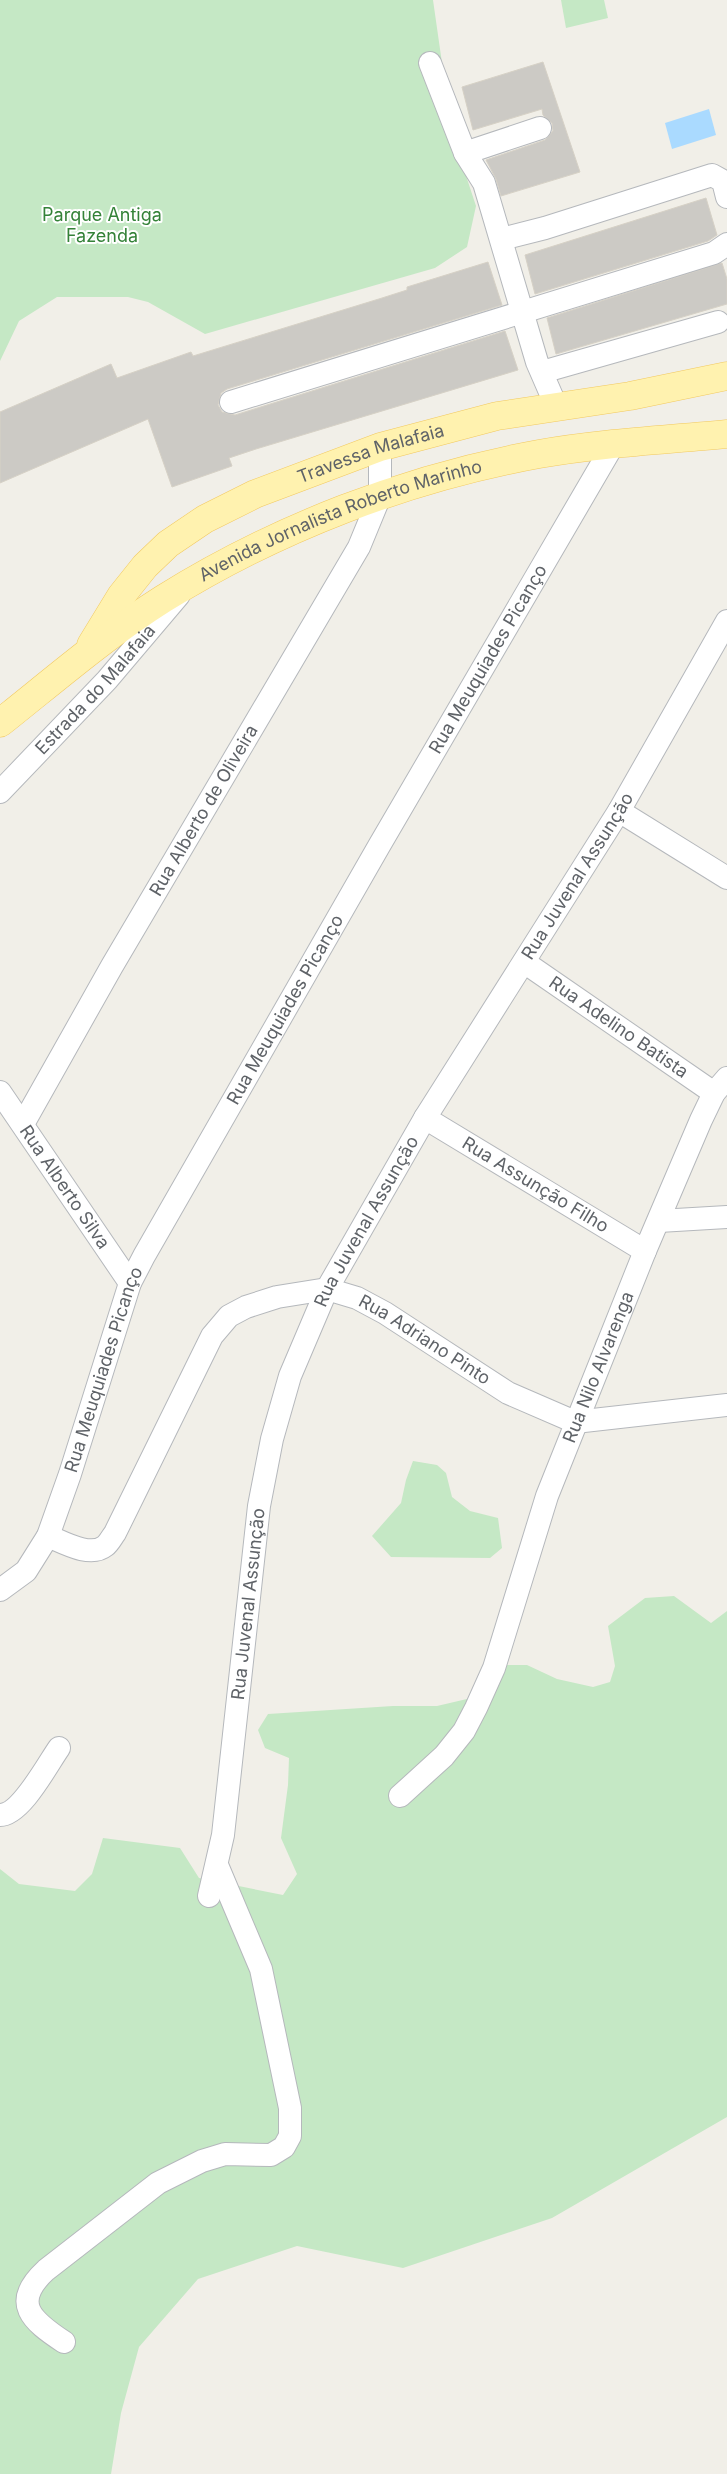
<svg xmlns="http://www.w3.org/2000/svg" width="727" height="2474" font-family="Inter,sans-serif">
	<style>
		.green { fill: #c5e8c5 }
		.water { fill: #aadaff }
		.building { fill: #cccac5; stroke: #d6d1c6 }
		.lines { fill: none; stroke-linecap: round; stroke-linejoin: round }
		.minor-casing { stroke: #b5b8bc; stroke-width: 24 }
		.major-casing { stroke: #f2c960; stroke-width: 29 }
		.minor { stroke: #fff; stroke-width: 22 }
		.major { stroke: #fff2af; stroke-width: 28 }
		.labels { text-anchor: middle; stroke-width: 4; stroke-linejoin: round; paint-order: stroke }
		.park-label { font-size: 18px; fill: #348238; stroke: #fff }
		.street-label { font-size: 18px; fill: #5f6368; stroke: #fff }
	</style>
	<rect width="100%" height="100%" fill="#f1efe8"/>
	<!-- green -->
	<g class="green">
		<path d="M0 0H433L443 70 436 85 476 206 467 247 435 268 205 334 148 302 128 297H57L19 321 0 361Z"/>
		<path d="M561 0H604L608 18 566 28Z"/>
		<path d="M413 1461 437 1465 446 1473 452 1497 470 1511 498 1518 502 1548 490 1558 391 1557 372 1536 401 1503 406 1480Z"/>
		<path d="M674 1596 711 1623 727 1611V2117L552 2218 403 2268 297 2246 198 2279 139 2347 121 2413 111 2474H0V1869L19 1884 75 1891 92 1874 103 1838 180 1848 199 1878 283 1895 297 1874 281 1838 288 1785 289 1758 265 1748 258 1730 268 1714 393 1706H437L484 1695 503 1665H527L557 1679 593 1687 610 1682 615 1666 608 1626 645 1598Z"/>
	</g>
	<!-- water -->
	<path class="water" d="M709 109 716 135 672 149 665 123Z"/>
	<!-- building -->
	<g class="building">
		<path d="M543 62 580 172 501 196 496 179 486 160 545 140 553 131 552 123 543 115 542 109 473 130 462 87Z"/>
		<path d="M706 198 717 235 708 241 535 294 525 255Z"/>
		<path d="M488 262 502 305 227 389 221 393 218 405 222 412 235 415 505 331 518 370 256 449 229 458 232 466 172 487 148 419 0 483V412L111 364 117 378 191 352 193 356 382 298 407 290V287Z"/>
		<path d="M722 263 727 279V304L556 354 547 318Z"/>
	</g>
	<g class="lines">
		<!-- minor casing -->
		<g class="minor-casing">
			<g id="minor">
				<path d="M430 63 465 153"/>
				<path d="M540 128 465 153 484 183 537 362 557 408"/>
				<path d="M502 239 545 228 712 175 723 181 727 197"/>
				<path d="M542 372 718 322"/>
				<path d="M231 402 714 253 727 244"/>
				<path id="s1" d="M0 792 107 680 179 595"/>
				<path d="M619 811 727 878"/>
				<path id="s2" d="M524 962 714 1093"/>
				<path id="s3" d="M0 1092 130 1283"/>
				<path id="s4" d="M425 1118 645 1251"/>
				<path id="s5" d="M23 1124 112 966 359 547 380 496V447"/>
				<path d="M659 1221 727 1217"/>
				<path id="s6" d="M48 1536C63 1542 90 1558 105 1546 109 1543 112 1537 115 1533L212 1336 229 1316 246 1307 277 1297 327 1289 357 1298 385 1313 508 1393 575 1422 727 1405"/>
				<path id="s7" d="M0 1590 26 1571 48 1536 70 1474 130 1283 144 1256 379 846 613 445"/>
				<path id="s8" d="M400 1796 444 1756 464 1731 476 1708 494 1668 547 1496 645 1251 701 1120 714 1093 727 1078"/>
				<path d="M0 1815C21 1815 47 1765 59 1748"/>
				<path id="s9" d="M209 1896 223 1835 259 1506 272 1439 290 1376 327 1289 425 1118 619 811 727 621"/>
				<path d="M64 2342C32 2321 10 2303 46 2270L158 2183 202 2161 225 2154 271 2155 284 2147 290 2136V2108L261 1969 217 1865"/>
			</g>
		</g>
		<!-- major casing -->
		<g class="major-casing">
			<g id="major">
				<path id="s10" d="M91 645 121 596 145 566 168 544 205 519 255 494 380 447 497 416 630 396 727 376"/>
				<path id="s11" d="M0 723C53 681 106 635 163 599 277 528 407 478 539 454 601 443 665 440 727 434"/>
			</g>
		</g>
		<!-- minor -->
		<use href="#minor" class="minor"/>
		<!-- major -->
		<use href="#major" class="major"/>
	</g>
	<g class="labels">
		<!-- park labels -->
		<g class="park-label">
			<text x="102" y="221">Parque Antiga<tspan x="102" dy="21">Fazenda</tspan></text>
		</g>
		<!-- street labels -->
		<g class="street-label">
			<text dy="6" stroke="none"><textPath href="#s10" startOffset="351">Travessa Malafaia</textPath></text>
			<text dy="6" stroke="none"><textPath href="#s11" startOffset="400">Avenida Jornalista Roberto Marinho</textPath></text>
			<text dy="6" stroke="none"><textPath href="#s7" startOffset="1059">Rua Meuquiades Picanço</textPath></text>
			<text dy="6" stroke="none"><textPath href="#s1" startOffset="140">Estrada do Malafaia</textPath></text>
			<text dy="6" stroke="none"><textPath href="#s5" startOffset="362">Rua Alberto de Oliveira</textPath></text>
			<text dy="6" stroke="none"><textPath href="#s9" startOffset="1105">Rua Juvenal Assunção</textPath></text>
			<text dy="6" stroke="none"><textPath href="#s7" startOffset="654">Rua Meuquiades Picanço</textPath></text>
			<text dy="6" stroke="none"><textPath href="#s2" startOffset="115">Rua Adelino Batista</textPath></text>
			<text dy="6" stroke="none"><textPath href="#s4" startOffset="129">Rua Assunção Filho</textPath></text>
			<text dy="6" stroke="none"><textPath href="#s3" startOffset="115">Rua Alberto Silva</textPath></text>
			<text dy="6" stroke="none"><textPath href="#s9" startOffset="700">Rua Juvenal Assunção</textPath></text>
			<text dy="6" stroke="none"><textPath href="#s6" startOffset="536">Rua Adriano Pinto</textPath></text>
			<text dy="6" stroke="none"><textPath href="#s8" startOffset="480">Rua Nilo Alvarenga</textPath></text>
			<text dy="6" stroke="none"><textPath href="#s7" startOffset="249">Rua Meuquiades Picanço</textPath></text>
			<text dy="6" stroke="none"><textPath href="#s9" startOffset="295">Rua Juvenal Assunção</textPath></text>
		</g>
	</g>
</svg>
